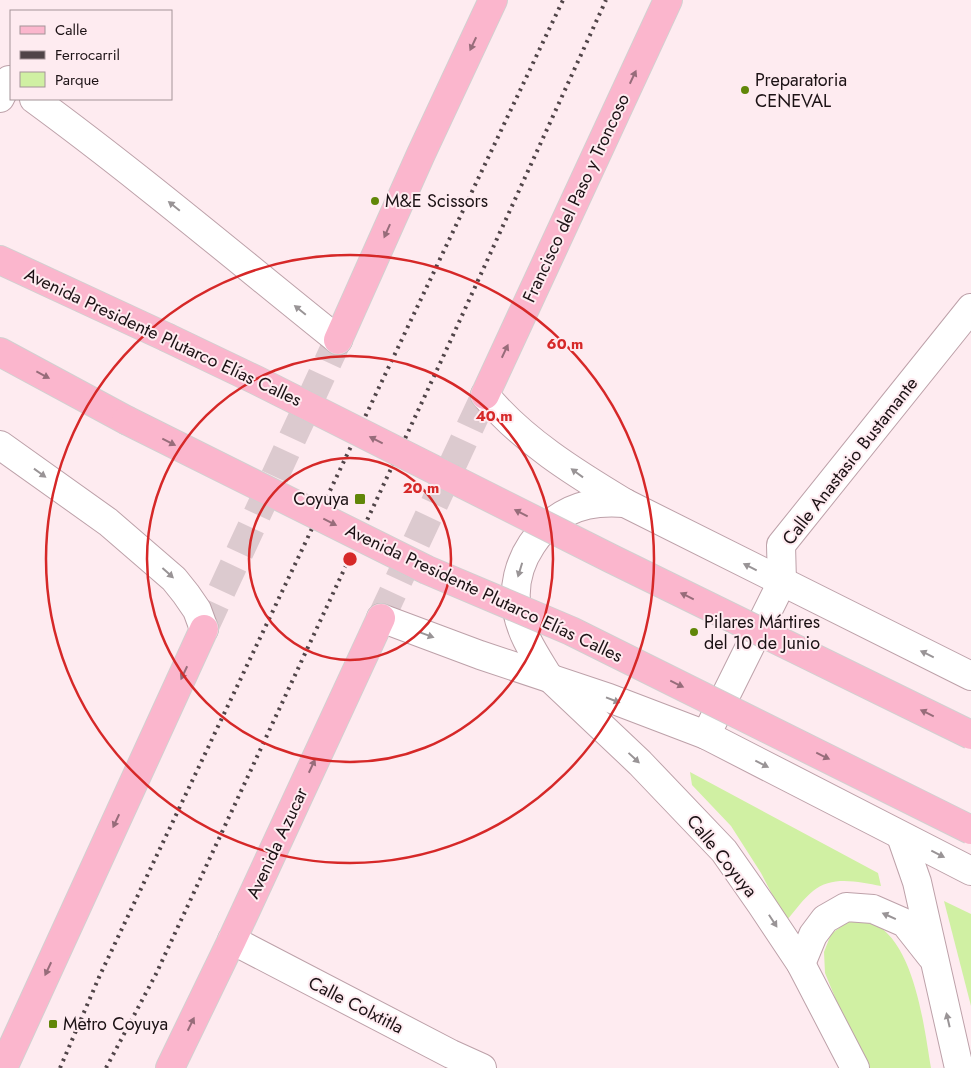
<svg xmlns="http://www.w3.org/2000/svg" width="971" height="1068" font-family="Jost,sans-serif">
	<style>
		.green { fill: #d0f0a3 }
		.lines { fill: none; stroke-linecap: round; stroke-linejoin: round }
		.primary-tunnel { stroke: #dccacf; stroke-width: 28; stroke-dasharray: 28 14; stroke-linecap: butt }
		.minor-casing { stroke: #bda1a9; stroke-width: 30 }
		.tertiary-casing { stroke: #bda1a9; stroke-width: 30 }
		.secondary-casing { stroke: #bda1a9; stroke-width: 30 }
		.primary-casing { stroke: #d2d0d0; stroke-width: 30 }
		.minor { stroke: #fff; stroke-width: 28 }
		.tertiary { stroke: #fff; stroke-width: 28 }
		.secondary { stroke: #fff; stroke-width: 28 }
		.primary { stroke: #fbb6cd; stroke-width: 28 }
		.rail { stroke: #504448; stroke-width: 4; stroke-dasharray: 2.5 5; stroke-linecap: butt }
		.primary-bridge-casing { stroke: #d2d0d0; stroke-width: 30; stroke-linecap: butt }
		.primary-bridge { stroke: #fbb6cd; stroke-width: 28 }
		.oneway { fill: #976c7a }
		.oneway2 { fill: #999496 }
		.ring { fill: none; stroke: #d62828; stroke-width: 2.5 }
		.poi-dot { fill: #618608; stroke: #feebf0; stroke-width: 2 }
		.labels { text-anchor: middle; stroke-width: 4; stroke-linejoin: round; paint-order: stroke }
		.poi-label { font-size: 18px; fill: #1c1215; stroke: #feebf0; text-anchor: start }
		.street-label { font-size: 18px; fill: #1c1215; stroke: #feebf0 }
		.centre { fill: #d62828; stroke: #feebf0; stroke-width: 2.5 }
		.ring-label { font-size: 15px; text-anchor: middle; font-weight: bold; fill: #d62828; stroke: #feebf0; stroke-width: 4; stroke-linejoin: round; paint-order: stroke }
	</style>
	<rect width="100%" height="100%" fill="#feebf0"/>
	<!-- green -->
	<g class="green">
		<path d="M690 772 878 873 881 886C859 882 832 875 813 891 803 899 795 911 786 921L761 873 731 826 692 785Z"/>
		<path d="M944 901 971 914V1006Z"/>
		<path d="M850 920C857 921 867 920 873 923 915 943 924 1027 931 1068H864L825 973 824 952 831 934Z"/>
	</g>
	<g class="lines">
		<!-- primary-tunnel -->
		<g class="primary-tunnel">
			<path d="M381 618 485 395"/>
			<path d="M204 629 338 340"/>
		</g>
		<!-- minor casing -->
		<g class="minor-casing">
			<g id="minor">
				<path d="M706 735 782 582 781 545 971 308"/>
				<path d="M232 940 451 1054 482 1068"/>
			</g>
		</g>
		<!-- tertiary casing -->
		<g class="tertiary-casing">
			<g id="tertiary">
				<path d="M0 98 9 80"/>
				<path d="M34 99C139 176 237 259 338 340"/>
				<path d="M485 395C522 440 575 473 625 503L971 676"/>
				<path d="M0 445 108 522 174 579 186 594 197 610 204 629"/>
				<path d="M381 618 480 655 609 698 706 735 971 871"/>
				<path d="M548 676C536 656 521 635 517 610 509 564 541 516 587 505 600 502 612 502 625 503"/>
			</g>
		</g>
		<!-- secondary casing -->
		<g class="secondary-casing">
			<g id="secondary">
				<path d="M548 676 640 763 724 851 761 904 801 964 855 1068"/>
				<path d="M901 836 917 882 959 1068"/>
				<path d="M801 964 813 935 825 919 846 907 873 909 905 923 931 956"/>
			</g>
		</g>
		<!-- primary casing -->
		<g class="primary-casing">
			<g id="primary">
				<path d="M0 260 166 337"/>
				<path d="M338 340 421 154 493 0"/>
				<path d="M0 352 126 420"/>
				<path d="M485 395 668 0"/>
				<path d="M3 1068 204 629"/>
				<path d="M170 1068 232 940 381 618"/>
			</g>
		</g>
		<!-- minor -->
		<use href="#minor" class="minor"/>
		<!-- tertiary -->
		<use href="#tertiary" class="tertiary"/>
		<!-- secondary -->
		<use href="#secondary" class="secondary"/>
		<!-- primary -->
		<use href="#primary" class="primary"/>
		<!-- rail -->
		<g class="rail">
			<path d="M60 1068 100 975 563 0"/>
			<path d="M106 1068 156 974 449 344 606 0"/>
		</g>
		<!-- primary-bridge casing -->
		<g class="primary-bridge-casing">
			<g id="primary-bridge">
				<path d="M166 337 256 380 612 559 971 735"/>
				<path d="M126 420 427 570 571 631 971 830"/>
			</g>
		</g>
		<!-- primary-bridge -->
		<use href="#primary-bridge" class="primary-bridge"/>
	</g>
	<!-- one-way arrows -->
	<defs><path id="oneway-solid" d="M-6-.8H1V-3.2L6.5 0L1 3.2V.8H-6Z" transform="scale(1.25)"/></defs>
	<g class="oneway">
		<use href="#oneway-solid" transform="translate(473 44) rotate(115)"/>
		<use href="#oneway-solid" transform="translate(633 77) rotate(-65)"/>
		<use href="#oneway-solid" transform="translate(387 231) rotate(114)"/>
		<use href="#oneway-solid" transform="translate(505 351) rotate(-65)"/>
		<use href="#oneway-solid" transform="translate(43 375) rotate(28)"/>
		<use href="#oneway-solid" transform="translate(376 440) rotate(-153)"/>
		<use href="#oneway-solid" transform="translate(169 442) rotate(27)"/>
		<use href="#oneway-solid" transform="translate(521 513) rotate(-153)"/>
		<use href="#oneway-solid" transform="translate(330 522) rotate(27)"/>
		<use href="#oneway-solid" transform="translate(687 596) rotate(-154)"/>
		<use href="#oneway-solid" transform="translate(184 673) rotate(115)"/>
		<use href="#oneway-solid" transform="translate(677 684) rotate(26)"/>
		<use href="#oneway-solid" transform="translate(927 713) rotate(-154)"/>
		<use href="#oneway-solid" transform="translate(823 756) rotate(26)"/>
		<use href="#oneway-solid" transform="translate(312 766) rotate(-65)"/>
		<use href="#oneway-solid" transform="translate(116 821) rotate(115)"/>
		<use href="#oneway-solid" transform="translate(48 969) rotate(115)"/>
		<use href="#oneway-solid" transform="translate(191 1024) rotate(-64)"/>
	</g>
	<g class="oneway2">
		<use href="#oneway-solid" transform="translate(174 206) rotate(-141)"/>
		<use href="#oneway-solid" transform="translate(300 310) rotate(-141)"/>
		<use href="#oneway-solid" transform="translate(40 473) rotate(36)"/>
		<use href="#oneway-solid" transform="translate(577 473) rotate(-144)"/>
		<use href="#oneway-solid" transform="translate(750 567) rotate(-153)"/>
		<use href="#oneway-solid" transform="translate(520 570) rotate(107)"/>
		<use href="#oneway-solid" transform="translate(168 573) rotate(42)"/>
		<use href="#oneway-solid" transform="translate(427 635) rotate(20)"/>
		<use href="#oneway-solid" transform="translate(927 654) rotate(-154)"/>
		<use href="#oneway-solid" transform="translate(613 700) rotate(21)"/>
		<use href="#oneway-solid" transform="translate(634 758) rotate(43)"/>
		<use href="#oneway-solid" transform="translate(762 764) rotate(27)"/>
		<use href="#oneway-solid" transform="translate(938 854) rotate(27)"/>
		<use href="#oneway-solid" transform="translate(889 916) rotate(-156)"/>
		<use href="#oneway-solid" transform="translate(773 921) rotate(57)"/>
		<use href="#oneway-solid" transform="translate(948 1020) rotate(-103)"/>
	</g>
	<!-- distance rings -->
	<g class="ring">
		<circle cx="350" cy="559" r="101"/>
		<circle cx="350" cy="559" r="203"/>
		<circle cx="350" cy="559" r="304"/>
	</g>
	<!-- markers -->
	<g class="poi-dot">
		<circle cx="745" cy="90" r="5"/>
		<circle cx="375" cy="201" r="5"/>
		<rect x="354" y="493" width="12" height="12" rx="2.5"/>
		<circle cx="694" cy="632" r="5"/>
		<rect x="48" y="1019" width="10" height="10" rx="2.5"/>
	</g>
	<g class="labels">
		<!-- poi labels -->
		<g class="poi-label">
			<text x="755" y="86">Preparatoria<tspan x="755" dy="21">CENEVAL</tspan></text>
			<text x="385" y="207">M&amp;E Scissors</text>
			<text x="349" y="505" text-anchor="end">Coyuya</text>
			<text x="704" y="628">Pilares Mártires<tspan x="704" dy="21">del 10 de Junio</tspan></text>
			<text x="63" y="1030">Metro Coyuya</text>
		</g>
		<!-- street labels -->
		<g class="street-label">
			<text transform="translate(576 198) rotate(-65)" y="6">Francisco del Paso y Troncoso</text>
			<text transform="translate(163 337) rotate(25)" y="6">Avenida Presidente Plutarco Elías Calles</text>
			<text transform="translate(850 461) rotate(-52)" y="6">Calle Anastasio Bustamante</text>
			<text transform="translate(484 593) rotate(25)" y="6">Avenida Presidente Plutarco Elías Calles</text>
			<text transform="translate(277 843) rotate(-65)" y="6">Avenida Azucar</text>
			<text transform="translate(722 856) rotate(51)" y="6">Calle Coyuya</text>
			<text transform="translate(356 1005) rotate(27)" y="6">Calle Colxtitla</text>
		</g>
	</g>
	<circle cx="350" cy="559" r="8" class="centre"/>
	<g class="ring-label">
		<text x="565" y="349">60 m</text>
		<text x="494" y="421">40 m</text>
		<text x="421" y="493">20 m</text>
	</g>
	<!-- legend -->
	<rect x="10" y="10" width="162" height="90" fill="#feebf0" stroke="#a49498"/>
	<rect x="20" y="26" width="25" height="8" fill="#fbb6cd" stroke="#a49498"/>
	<text x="55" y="35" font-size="15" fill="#1c1215">Calle</text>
	<rect x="20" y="51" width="25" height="8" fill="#504448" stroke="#a49498"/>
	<text x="55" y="60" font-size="15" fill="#1c1215">Ferrocarril</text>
	<rect x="20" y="72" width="25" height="15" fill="#d0f0a3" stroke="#a49498"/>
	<text x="55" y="85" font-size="15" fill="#1c1215">Parque</text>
</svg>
